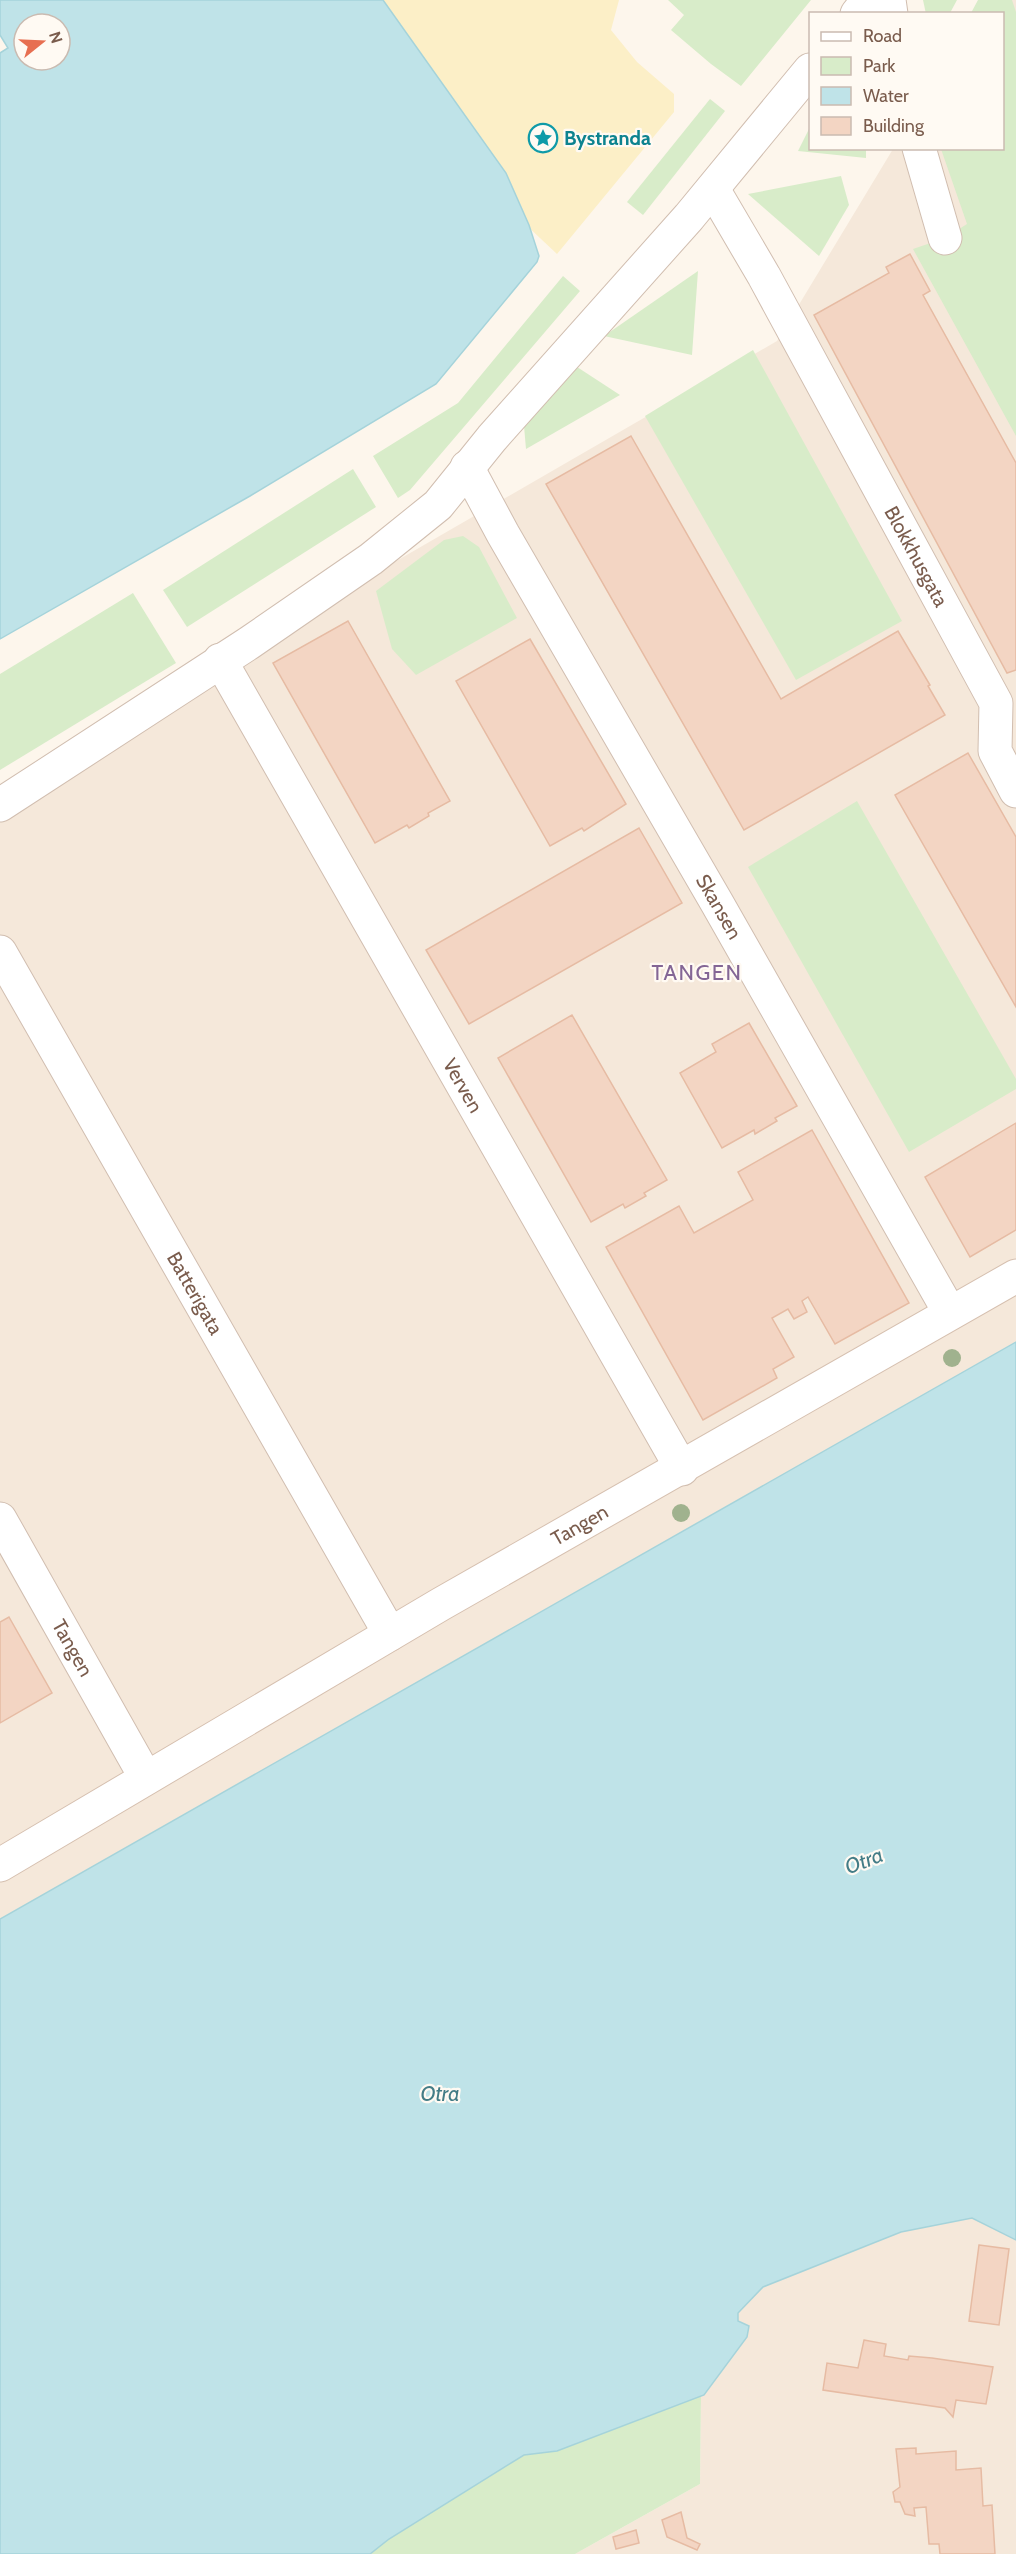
<svg xmlns="http://www.w3.org/2000/svg" width="1016" height="2554" font-family="Cabin,sans-serif">
	<style>
		.residential { fill: #f5e8da }
		.green { fill: #d8ecc9 }
		.sand { fill: #fcefc7 }
		.water { fill: #bfe3e8; stroke: #a5d3da; stroke-width: 1.5; fill-rule: evenodd }
		.building { fill: #f3d5c3; stroke: #e6bba3; stroke-width: 1.5 }
		.lines { fill: none; stroke-linecap: round; stroke-linejoin: round }
		.street-casing { stroke: #d1beb0; stroke-width: 35 }
		.secondary-casing { stroke: #d6c0b0; stroke-width: 35 }
		.street { stroke: #fff; stroke-width: 33 }
		.secondary { stroke: #fff; stroke-width: 33 }
		.tree { fill: #a0b28e }
		.labels { text-anchor: middle; stroke-width: 4.5; stroke-linejoin: round; paint-order: stroke }
		.culture-label { font-size: 20px; font-weight: bold; fill: #0d838f; stroke: #fffaf3; text-anchor: start }
		.street-label { font-size: 20px; fill: #7a5c4d; stroke: #fffaf3 }
		.water-label { font-size: 21px; font-style: italic; fill: #437c86; stroke: #fffaf3 }
		.quarter-label { font-size: 22px; letter-spacing: 1.5px; fill: #846695; stroke: #fffaf3 }
	</style>
	<rect width="100%" height="100%" fill="#fdf6ec"/>
	<!-- residential -->
	<g class="residential">
		<path d="M983 0H1016V1342L0 1919V790L777 341 893 149 1002 148V14Z"/>
		<path d="M972 2218 1016 2240V2554H575L700 2484 701 2396 704 2395 747 2337 738 2321V2313L763 2287 901 2232Z"/>
	</g>
	<!-- green -->
	<g class="green">
		<path d="M668 0H811L741 86 711 64 671 30 684 15Z"/>
		<path d="M923 0H957L950 13 926 14Z"/>
		<path d="M978 0H1012L1016 12V436L913 249 945 238 967 224 941 149 1002 148V14L971 13Z"/>
		<path d="M710 99 725 111 643 215 627 202Z"/>
		<path d="M810 127V148L866 149V158L798 151Z"/>
		<path d="M841 176 849 205 819 256 748 194Z"/>
		<path d="M698 271 692 355 604 336Z"/>
		<path d="M563 276 580 291 410 490 398 498 373 456 458 403Z"/>
		<path d="M753 350 902 621 796 680 645 416Z"/>
		<path d="M574 365 620 395 526 449 524 426Z"/>
		<path d="M353 469 376 507 187 627 163 590Z"/>
		<path d="M463 536 479 547 517 618 416 675 392 649 376 591 444 540Z"/>
		<path d="M133 593 176 663 0 770V674Z"/>
		<path d="M857 801 1016 1079V1089L909 1152 748 867Z"/>
		<path d="M701 2396 700 2484 575 2554H370L389 2539 524 2455 557 2451Z"/>
	</g>
	<!-- sand -->
	<path class="sand" d="M302 0H619L611 30 637 62 674 94V112L557 254 460 163Z"/>
	<!-- water -->
	<g class="water">
		<path d="M0 0H383L506 173 529 225 539 256 537 262 436 384 250 496 0 639V53L8 48 0 35ZM24 24H60V60H24Z"/>
		<path d="M1016 1342V2240L972 2218 901 2232 763 2287 738 2313V2321L749 2326 747 2337 704 2395 557 2451 524 2455 389 2539 370 2554H0V1919Z"/>
	</g>
	<!-- building -->
	<g class="building">
		<path d="M910 254 930 291 923 295 1016 463V670L1007 673 814 315 889 273 886 267Z"/>
		<path d="M631 436 781 699 898 631 930 685 928 686 945 715 744 830 546 484Z"/>
		<path d="M348 621 450 801 428 813 429 816 409 828 407 825 375 843 273 663Z"/>
		<path d="M530 639 626 804 584 831 582 828 550 846 456 681Z"/>
		<path d="M968 753 1016 837V1007L895 795Z"/>
		<path d="M639 828 682 903 469 1024 426 950Z"/>
		<path d="M572 1015 667 1180 644 1193 646 1196 625 1208 623 1204 591 1222 498 1058Z"/>
		<path d="M749 1023 797 1106 775 1118 777 1121 755 1134 754 1130 722 1148 680 1073 716 1052 712 1044Z"/>
		<path d="M1016 1123V1230L970 1257 925 1177Z"/>
		<path d="M812 1130 909 1303 835 1344 808 1297 802 1301 807 1312 794 1319 788 1309 772 1318 794 1357 773 1369 777 1378 703 1420 606 1247 679 1206 694 1233 753 1200 738 1172Z"/>
		<path d="M9 1617 52 1693 0 1723V1622Z"/>
		<path d="M979 2245 1009 2249 999 2325 969 2321Z"/>
		<path d="M864 2340 886 2344 884 2356 908 2360 909 2356 932 2358 993 2367 986 2404 956 2400 953 2417 945 2408 823 2390 827 2363 858 2368Z"/>
		<path d="M916 2448V2454L956 2451V2470L981 2468 983 2506 992 2505 995 2554H940L939 2544H929L926 2507 914 2508 915 2516 905 2514 900 2502H895L893 2492 900 2487 896 2449Z"/>
		<path d="M681 2512 687 2538 700 2544 697 2550 667 2537 662 2520Z"/>
		<path d="M636 2530 639 2543 616 2549 613 2537Z"/>
	</g>
	<g class="lines">
		<!-- street casing -->
		<g class="street-casing">
			<g id="street">
				<path d="M889 0 891 14"/>
				<path d="M857 14 868 0"/>
				<path d="M919 148 945 238"/>
				<path id="s1" d="M713 189 764 276 996 703 995 751 1016 791"/>
				<path id="s2" d="M467 467 503 534 717 903 950 1313"/>
				<path id="s3" d="M220 660 682 1469"/>
				<path d="M0 805 249 643 371 559 438 505 492 438 689 217 810 70"/>
				<path id="s4" d="M0 952 390 1634"/>
				<path id="s5" d="M0 1519 146 1778"/>
			</g>
		</g>
		<!-- secondary casing -->
		<g class="secondary-casing">
			<g id="secondary">
				<path id="s6" d="M0 1865 441 1604 1016 1276"/>
			</g>
		</g>
		<!-- street -->
		<use href="#street" class="street"/>
		<!-- secondary -->
		<use href="#secondary" class="secondary"/>
	</g>
	<!-- trees -->
	<g class="tree">
		<circle cx="952" cy="1358" r="9"/>
		<circle cx="681" cy="1513" r="9"/>
	</g>
	<!-- icons -->
	<defs>
		<g id="sight-ring" transform="scale(1.5)"><circle r="9.5" fill="#fffaf3" stroke="#0f9aa8" stroke-width="1.5"/><path d="M0-6L1.8-2.2L6-1.7L2.9 1.2L3.7 5.4L0 3.3L-3.7 5.4L-2.9 1.2L-6-1.7L-1.8-2.2Z" fill="#0f9aa8"/></g>
	</defs>
	<g fill-rule="evenodd">
		<use href="#sight-ring" x="543" y="138"/>
	</g>
	<g class="labels">
		<!-- culture labels -->
		<g class="culture-label">
			<text x="564" y="145">Bystranda</text>
		</g>
		<!-- street labels -->
		<g class="street-label">
			<text dy="7" stroke="none"><textPath href="#s1" startOffset="420">Blokkhusgata</textPath></text>
			<text dy="7" stroke="none"><textPath href="#s2" startOffset="507">Skansen</textPath></text>
			<text dy="7" stroke="none"><textPath href="#s3" startOffset="490">Verven</textPath></text>
			<text dy="7" stroke="none"><textPath href="#s4" startOffset="393">Batterigata</textPath></text>
			<text dy="7" stroke="none"><textPath href="#s6" startOffset="672">Tangen</textPath></text>
			<text dy="7" stroke="none"><textPath href="#s5" startOffset="148">Tangen</textPath></text>
		</g>
		<!-- water labels -->
		<g class="water-label">
			<text transform="translate(864 1861) rotate(-21)" y="7">Otra</text>
			<text x="440" y="2101">Otra</text>
		</g>
		<!-- quarter labels -->
		<g class="quarter-label">
			<text x="697" y="980">TANGEN</text>
		</g>
	</g>
	<!-- legend -->
	<rect x="809" y="12" width="195" height="138" fill="#fffaf3" stroke="#cabbb1" stroke-width="1.5"/>
	<rect x="821" y="32" width="30" height="9" fill="#ffffff" stroke="#cabbb1" stroke-width="1.5"/>
	<text x="863" y="42" font-size="18" fill="#7a5c4d">Road</text>
	<rect x="821" y="57" width="30" height="18" fill="#d8ecc9" stroke="#cabbb1" stroke-width="1.5"/>
	<text x="863" y="72" font-size="18" fill="#7a5c4d">Park</text>
	<rect x="821" y="87" width="30" height="18" fill="#bfe3e8" stroke="#cabbb1" stroke-width="1.5"/>
	<text x="863" y="102" font-size="18" fill="#7a5c4d">Water</text>
	<rect x="821" y="117" width="30" height="18" fill="#f3d5c3" stroke="#cabbb1" stroke-width="1.5"/>
	<text x="863" y="132" font-size="18" fill="#7a5c4d">Building</text>
	<!-- north arrow -->
	<g transform="translate(42 42) rotate(72)"><circle r="28" fill="#fffaf3" stroke="#cabbb1" stroke-width="1.5"/>
	<path d="M0-4.5L10 22L0 15L-10 22Z" fill="#e76f51"/>
	<text y="-9" font-size="16" font-weight="bold" text-anchor="middle" fill="#7a5c4d">N</text>
	</g>
</svg>
